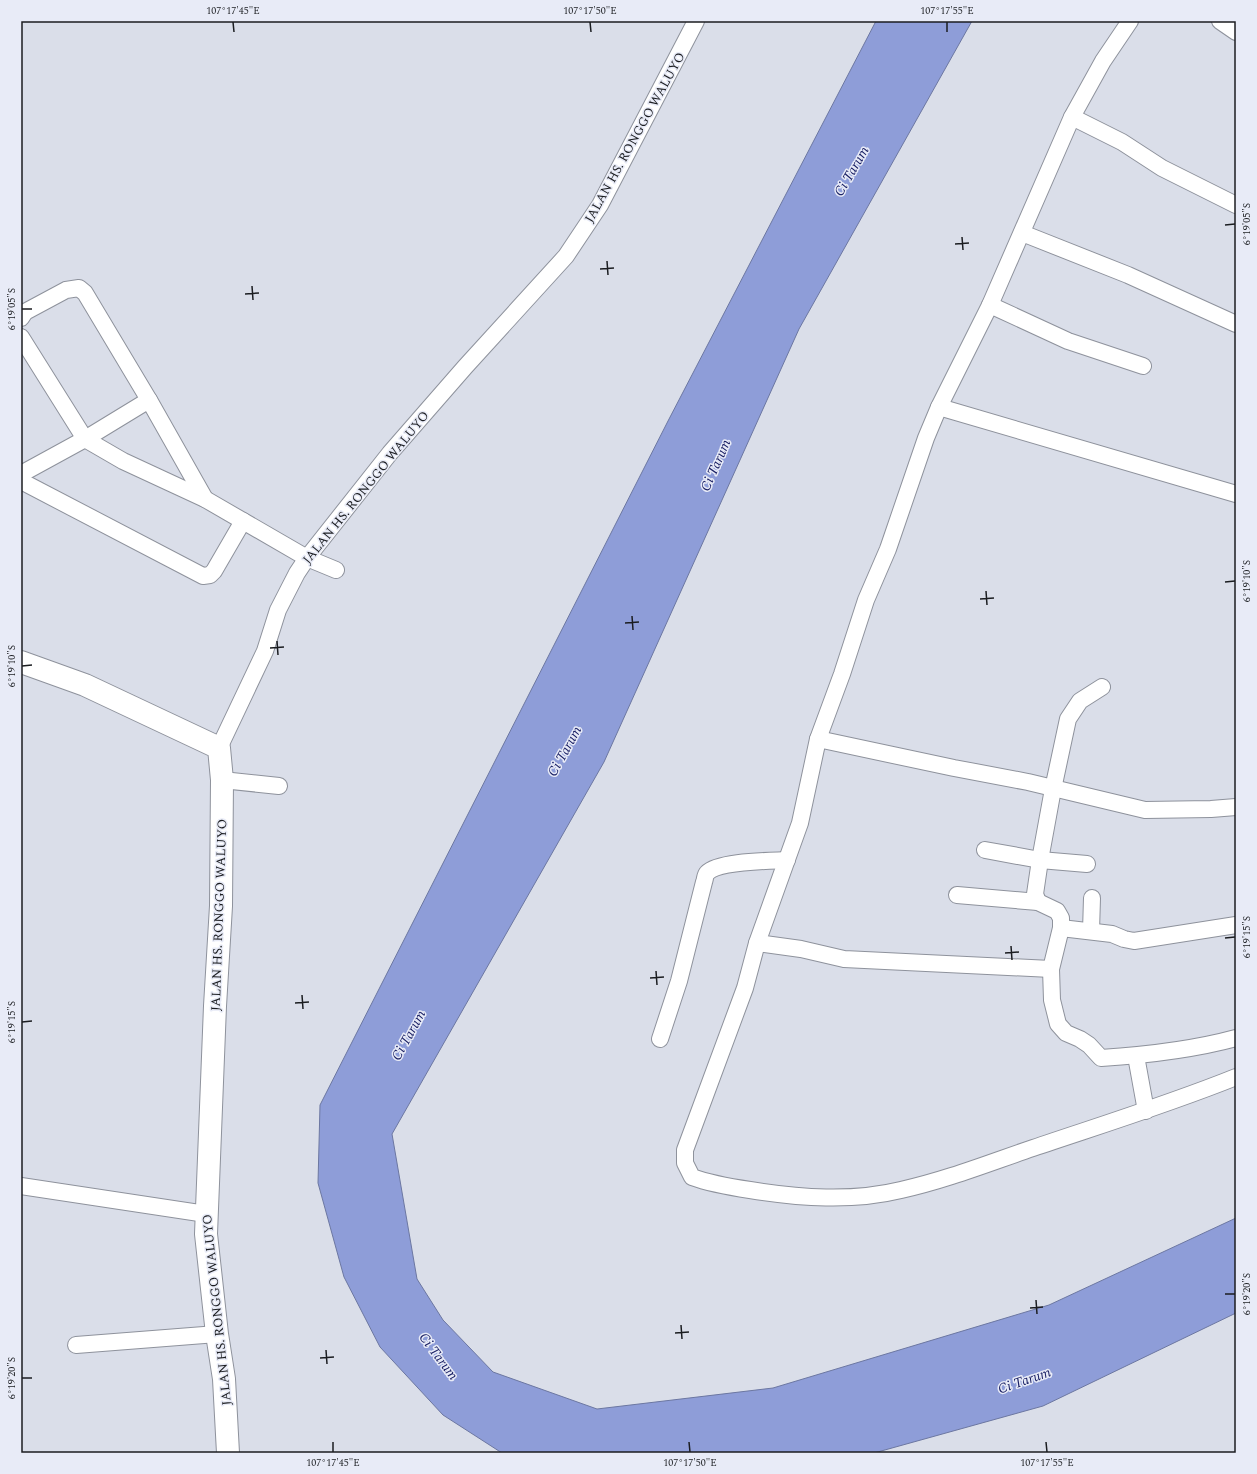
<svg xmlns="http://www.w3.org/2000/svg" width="1257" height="1474" font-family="Spectral,serif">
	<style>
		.water { fill: #8e9dd8; stroke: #6c77a1 }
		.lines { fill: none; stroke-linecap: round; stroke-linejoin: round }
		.street-casing { stroke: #8e929c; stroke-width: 18 }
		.secondary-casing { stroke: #8e929c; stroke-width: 24 }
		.street { stroke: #fff; stroke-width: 16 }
		.secondary { stroke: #fff; stroke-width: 22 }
		.ticks { fill: none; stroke: #1b1d21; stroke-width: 1.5 }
		.labels { text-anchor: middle; stroke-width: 3; stroke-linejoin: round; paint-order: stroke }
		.street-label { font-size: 13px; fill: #1b1d21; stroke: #e8ebf7 }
		.water-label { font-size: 14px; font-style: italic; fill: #1b2165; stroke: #e8ebf7 }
		.neatline { fill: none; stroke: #1b1d21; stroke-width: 1.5 }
		.ticks-label { font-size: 10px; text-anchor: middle; fill: #1b1d21 }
	</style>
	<rect width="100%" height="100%" fill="#dadee9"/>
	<!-- water -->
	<path class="water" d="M876 21H972L799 329 604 762 392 1134 417 1279 443 1320 493 1372 597 1409 773 1388 1049 1305 1236 1218V1313L1043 1406 874 1453H502L443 1415 380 1347 344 1277 318 1183 320 1105 668 421Z"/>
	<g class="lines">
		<!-- street casing -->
		<g class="street-casing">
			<g id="street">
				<path d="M1130 21 1103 61 1072 117 990 305 939 407 926 438 888 549 866 600 842 674 818 739 800 823 757 943 745 988 685 1150V1163L692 1177C711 1184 730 1187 750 1190 800 1198 852 1202 901 1190 946 1180 989 1163 1033 1148 1101 1125 1169 1104 1236 1077"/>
				<path d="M1220 21 1236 32"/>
				<path d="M1072 117 1122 142 1162 168 1236 205"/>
				<path d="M1022 233 1128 275 1236 324"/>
				<path d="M990 305 1068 341 1143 366"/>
				<path d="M21 318 25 312 66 290 79 288 85 293 149 400 205 499"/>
				<path d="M21 337 85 439 123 461 205 499 307 558 336 570"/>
				<path d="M939 407 1236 494"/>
				<path d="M21 474 85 439 149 400"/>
				<path d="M21 481 203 576 210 575 214 571 243 521"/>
				<path d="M818 739 954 768 1028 782 1145 810 1211 809 1236 807"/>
				<path d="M219 748 265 651 278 610 297 573 307 558 390 453 465 367 566 256 600 205 696 21"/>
				<path d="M222 780 279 786"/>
				<path d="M985 850 1040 860 1087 864"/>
				<path d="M957 895 1038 902 1057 911 1061 918V928L1051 969 1052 1000 1058 1024 1066 1033 1080 1039 1089 1045 1101 1058C1147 1055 1192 1050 1236 1038"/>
				<path d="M1038 902 1035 894 1040 860 1053 789 1068 719 1080 701 1102 687"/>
				<path d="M1061 928 1112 934 1124 939 1134 941 1236 925"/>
				<path d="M1091 931 1092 898"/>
				<path d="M757 943 801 949 844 959 1051 969"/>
				<path d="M660 1039 679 981 704 882C705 880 705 875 707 873 718 861 770 861 787 860"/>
				<path d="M1136 1056 1146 1111"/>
				<path d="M21 1186 206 1214"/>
				<path d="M76 1345 217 1334"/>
			</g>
		</g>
		<!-- secondary casing -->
		<g class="secondary-casing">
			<path id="secondary" d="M21 662 85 685 219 748 222 780 221 906 215 1006 206 1234 217 1334 224 1379 228 1453"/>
		</g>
		<!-- street -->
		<use href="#street" class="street"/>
		<!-- secondary -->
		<use href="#secondary" class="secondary"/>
	</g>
	<!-- ticks -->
	<path class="ticks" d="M233 22 234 32M590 22 591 32M947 22V32M1225 225 1235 224M962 237 963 250M955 244 969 243M607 261 608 275M600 269 614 268M252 286 253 300M245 294 259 293M22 309H32M1225 582 1235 581M986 591 987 605M980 599 994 598M632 616 633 630M625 623 639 622M277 641 278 655M270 648 284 647M22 666 32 665M1225 938 1235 937M1011 946 1012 960M1005 953 1019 952M656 971 657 985M650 978 664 977M302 995 303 1009M295 1003 309 1002M22 1022 32 1021M1225 1294H1235M1036 1300 1037 1314M1030 1308 1043 1307M681 1325 682 1339M675 1333 689 1332M326 1350 327 1364M320 1358 334 1357M22 1378H32M333 1442V1452M689 1442 690 1452M1046 1442 1047 1452"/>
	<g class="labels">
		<!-- street labels -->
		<g class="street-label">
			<text transform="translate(634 137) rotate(-61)" y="5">JALAN HS. RONGGO WALUYO</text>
			<text transform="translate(365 487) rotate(-51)" y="5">JALAN HS. RONGGO WALUYO</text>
			<text transform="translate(218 915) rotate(-88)" y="5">JALAN HS. RONGGO WALUYO</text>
			<text transform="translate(216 1310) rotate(-96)" y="5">JALAN HS. RONGGO WALUYO</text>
		</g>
		<!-- water labels -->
		<g class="water-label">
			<text transform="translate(851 171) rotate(-60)" y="5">Ci Tarum</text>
			<text transform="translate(715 465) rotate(-66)" y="5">Ci Tarum</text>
			<text transform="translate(564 751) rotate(-61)" y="5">Ci Tarum</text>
			<text transform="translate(408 1035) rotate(-61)" y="5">Ci Tarum</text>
			<text transform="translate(439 1356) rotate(53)" y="5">Ci Tarum</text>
			<text transform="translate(1024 1380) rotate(-19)" y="5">Ci Tarum</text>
		</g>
	</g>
	<!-- border -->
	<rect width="1257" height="1474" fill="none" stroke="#e8ebf7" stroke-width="44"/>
	<rect x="22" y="22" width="1213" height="1430" class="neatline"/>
	<g class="ticks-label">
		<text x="233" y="14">107°17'45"E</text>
		<text x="590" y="14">107°17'50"E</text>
		<text x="947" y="14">107°17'55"E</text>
		<text transform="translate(1246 224) rotate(-90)" y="4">6°19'05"S</text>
		<text transform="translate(11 309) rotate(-90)" y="4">6°19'05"S</text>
		<text transform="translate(1246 581) rotate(-90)" y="4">6°19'10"S</text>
		<text transform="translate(11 666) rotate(-90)" y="4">6°19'10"S</text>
		<text transform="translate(1246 937) rotate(-90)" y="4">6°19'15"S</text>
		<text transform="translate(11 1022) rotate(-90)" y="4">6°19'15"S</text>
		<text transform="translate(1246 1294) rotate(-90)" y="4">6°19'20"S</text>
		<text transform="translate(11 1378) rotate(-90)" y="4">6°19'20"S</text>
		<text x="333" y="1466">107°17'45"E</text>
		<text x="690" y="1466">107°17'50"E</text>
		<text x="1047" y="1466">107°17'55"E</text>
	</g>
</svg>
